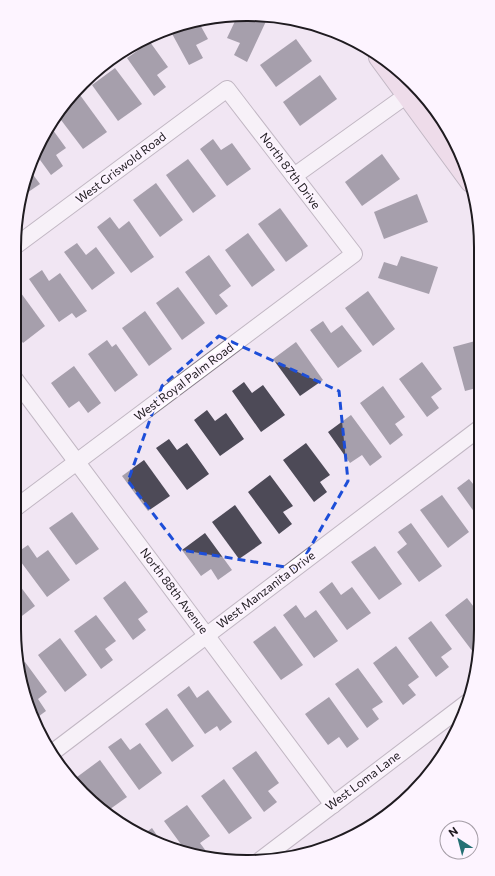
<svg xmlns="http://www.w3.org/2000/svg" width="495" height="876" font-family="Commissioner,sans-serif">
	<style>
		.building { fill: #4d4a57 }
		.lines { fill: none; stroke-linecap: round; stroke-linejoin: round }
		.street-casing { stroke: #897f8b; stroke-width: 18 }
		.secondary-casing { stroke: #897f8b; stroke-width: 24 }
		.street { stroke: #fff; stroke-width: 16 }
		.secondary { stroke: #ebd1e1; stroke-width: 22 }
		.marked { fill: none; stroke: #1d4ed8; stroke-width: 3; stroke-dasharray: 8 5; stroke-linejoin: round }
		.labels { text-anchor: middle; stroke-width: 4; stroke-linejoin: round; paint-order: stroke }
		.street-label { font-size: 12px; fill: #1f1b20; stroke: #fdf4ff }
		.rim { fill: none; stroke: #1f1b20; stroke-width: 2 }
	</style>
	<rect width="100%" height="100%" fill="#f1e6f3"/>
	<!-- building -->
	<g class="building">
		<path d="M268 17 247 62 234 55 240 43 227 38 236 19Z"/>
		<path d="M198 21 208 39 196 45 203 58 189 65 170 30 187 22Z"/>
		<path d="M296 39 312 61 276 87 260 65Z"/>
		<path d="M150 42 168 67 157 75 166 87 154 96 127 58Z"/>
		<path d="M115 68 142 104 118 121 92 85Z"/>
		<path d="M320 75 337 99 300 126 283 102Z"/>
		<path d="M80 95 107 132 83 149 58 116 71 101Z"/>
		<path d="M50 126 66 148 56 155 63 166 51 175 35 153 45 131Z"/>
		<path d="M213 139 221 150 232 143 251 169 227 186 200 149Z"/>
		<path d="M382 154 400 179 362 206 345 182Z"/>
		<path d="M188 159 216 196 193 213 166 175Z"/>
		<path d="M28 168 40 184 21 197 26 173Z"/>
		<path d="M156 183 183 220 160 237 133 200Z"/>
		<path d="M417 194 428 222 384 239 374 212Z"/>
		<path d="M280 208 308 246 286 262 258 224Z"/>
		<path d="M110 217 119 229 129 221 154 257 131 273 97 227Z"/>
		<path d="M248 233 275 270 252 287 225 250Z"/>
		<path d="M77 243 86 255 96 247 115 273 92 290 64 252Z"/>
		<path d="M209 255 231 286 219 295 228 306 216 315 185 272Z"/>
		<path d="M401 256 438 267 429 294 378 278 384 262 397 266Z"/>
		<path d="M42 270 49 281 60 273 87 311 76 318 72 313 59 322 29 279Z"/>
		<path d="M178 287 205 323 182 340 156 303Z"/>
		<path d="M18 289 45 326 23 343 14 331V291Z"/>
		<path d="M368 291 395 329 373 346 345 308Z"/>
		<path d="M145 311 172 349 149 366 122 328Z"/>
		<path d="M323 321 331 333 342 325 362 351 338 368 310 330Z"/>
		<path d="M107 340 112 347 116 344 138 375 115 392 88 354Z"/>
		<path d="M479 340 480 387 465 391 453 347Z"/>
		<path d="M296 342 323 380 300 396 273 359Z"/>
		<path d="M422 362 442 389 431 397 439 408 427 417 399 379Z"/>
		<path d="M74 366 101 403 88 413 79 401 69 408 51 383Z"/>
		<path d="M244 382 252 393 263 385 285 415 261 432 232 391Z"/>
		<path d="M383 386 405 417 395 424 403 435 390 445 360 403Z"/>
		<path d="M207 410 215 421 226 413 244 439 220 456 194 420Z"/>
		<path d="M351 415 382 457 370 466 362 455 350 463 328 432Z"/>
		<path d="M14 436 21 446 14 451Z"/>
		<path d="M169 439 177 450 187 443 209 474 187 490 156 448Z"/>
		<path d="M306 443 330 475 320 482 327 492 314 502 283 460Z"/>
		<path d="M14 454 22 464 14 470Z"/>
		<path d="M144 460 170 496 148 511 122 476Z"/>
		<path d="M270 475 293 506 283 512 292 524 279 534 248 492Z"/>
		<path d="M469 479 478 490 480 488V520L457 488Z"/>
		<path d="M442 495 469 532 448 548 420 510Z"/>
		<path d="M235 505 262 543 239 559 212 522Z"/>
		<path d="M72 512 99 549 76 565 49 528Z"/>
		<path d="M411 523 442 566 419 582 397 552 407 544 398 532Z"/>
		<path d="M205 533 232 570 218 580 211 569 201 576 182 550Z"/>
		<path d="M28 545 37 558 48 550 70 580 47 597 15 554Z"/>
		<path d="M375 546 402 584 379 600 351 562Z"/>
		<path d="M480 575V591L473 580Z"/>
		<path d="M14 578 35 606 14 622Z"/>
		<path d="M125 581 148 612 138 619 146 630 133 640 103 598Z"/>
		<path d="M332 582 341 595 352 587 371 613 347 630 319 592Z"/>
		<path d="M467 598 480 615V629L476 632 480 638V647L473 652 445 615Z"/>
		<path d="M296 605 305 618 316 610 338 641 314 658 283 615Z"/>
		<path d="M96 615 116 641 105 649 113 660 101 669 74 631Z"/>
		<path d="M431 621 452 649 441 657 449 667 436 677 408 638Z"/>
		<path d="M275 626 303 665 281 680 253 642Z"/>
		<path d="M60 638 87 675 65 692 38 655Z"/>
		<path d="M396 646 419 677 408 685 416 695 403 705 373 663Z"/>
		<path d="M25 662 47 692 38 699 46 711 35 719 26 703 20 666Z"/>
		<path d="M358 668 383 702 372 709 379 719 367 728 335 684Z"/>
		<path d="M189 686 197 698 208 690 232 722 220 731 217 726 205 734 177 695Z"/>
		<path d="M329 697 359 739 347 748 339 737 328 745 305 714Z"/>
		<path d="M167 708 194 746 172 762 145 724Z"/>
		<path d="M121 738 130 750 140 743 162 773 139 790 108 747Z"/>
		<path d="M256 751 279 783 268 791 277 802 264 812 232 768Z"/>
		<path d="M100 760 127 797 106 812 93 799 77 777Z"/>
		<path d="M429 769 430 770 419 782 416 779Z"/>
		<path d="M224 779 252 818 229 834 201 796Z"/>
		<path d="M408 791 410 794 401 804 389 812 385 808Z"/>
		<path d="M187 805 210 836 200 843 209 855 207 856 188 854 164 821Z"/>
		<path d="M152 828 162 843 144 834Z"/>
	</g>
	<g class="lines">
		<!-- street casing -->
		<g class="street-casing">
			<g id="street">
				<path d="M294 176 407 95"/>
				<path d="M14 378 333 805"/>
				<path d="M14 509 354 254 227 89 14 247"/>
				<path d="M53 752 480 428"/>
				<path d="M259 861 468 702"/>
			</g>
		</g>
		<!-- secondary casing -->
		<g class="secondary-casing">
			<path id="secondary" d="M380 57 471 181"/>
		</g>
		<!-- street -->
		<use href="#street" class="street"/>
		<!-- secondary -->
		<use href="#secondary" class="secondary"/>
	</g>
	<!-- marked area -->
	<path d="M0 0H495V876H0ZM219 336 339 391 348 481 298 569 181 550 128 481 162 386Z" fill="#f1e6f3" fill-opacity=".55" fill-rule="evenodd"/>
	<path class="marked" d="M219 336 339 391 348 481 298 569 181 550 128 481 162 386Z"/>
	<g class="labels">
		<!-- street labels -->
		<g class="street-label">
			<text transform="translate(121 168) rotate(-37)" y="4">West Griswold Road</text>
			<text transform="translate(290 171) rotate(53)" y="4">North 87th Drive</text>
			<text transform="translate(184 382) rotate(-37)" y="4">West Royal Palm Road</text>
			<text transform="translate(266 590) rotate(-37)" y="4">West Manzanita Drive</text>
			<text transform="translate(174 591) rotate(53)" y="4">North 88th Avenue</text>
			<text transform="translate(363 781) rotate(-37)" y="4">West Loma Lane</text>
		</g>
	</g>
	<!-- crop -->
	<path d="M0 0H495V876H0ZM247 21H248A226 226 0 0 1 474 247V629A226 226 0 0 1 248 855H247A226 226 0 0 1 21 629V247A226 226 0 0 1 247 21Z" fill="#fdf4ff" fill-rule="evenodd"/>
	<path class="rim" d="M247 21H248A226 226 0 0 1 474 247V629A226 226 0 0 1 248 855H247A226 226 0 0 1 21 629V247A226 226 0 0 1 247 21Z"/>
	<!-- north arrow -->
	<g transform="translate(459 840) rotate(324)"><circle r="19" fill="#fdf4ff" stroke="#a49da6"/>
	<path d="M0-3L7 15L0 10L-7 15Z" fill="#257074"/>
	<text y="-6" font-size="11" font-weight="bold" text-anchor="middle" fill="#1f1b20">N</text>
	</g>
</svg>
